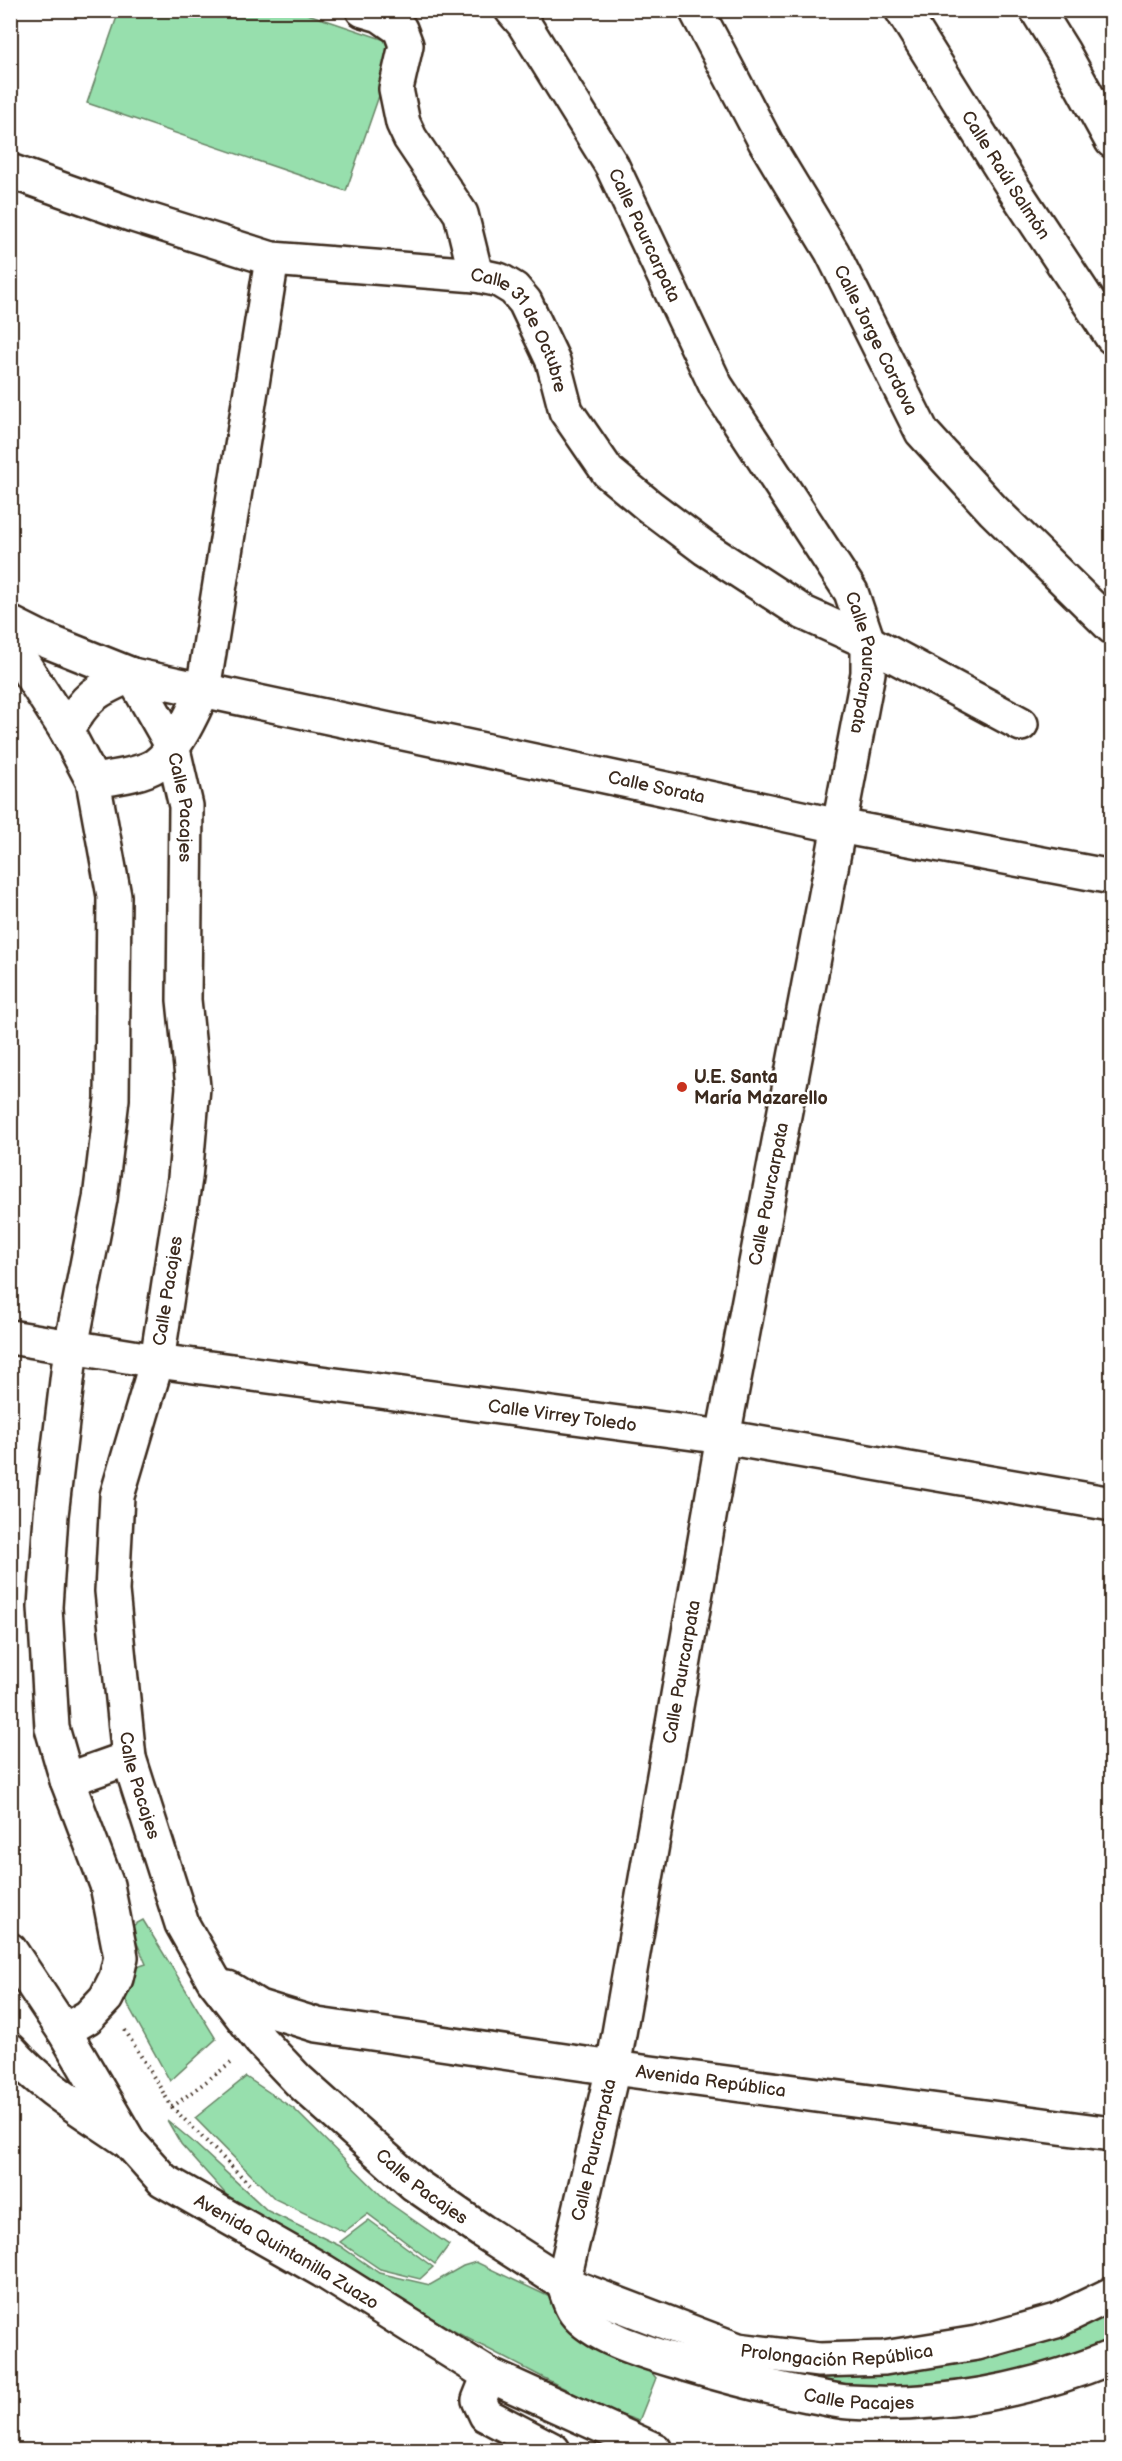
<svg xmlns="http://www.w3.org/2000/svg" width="1122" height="2461" viewBox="0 0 1122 2461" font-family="'Balsamiq Sans',sans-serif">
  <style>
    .green { fill: #97dfad; stroke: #698466; stroke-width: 1.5 }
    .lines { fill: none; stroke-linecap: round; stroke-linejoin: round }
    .minor-casing { stroke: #3b2a1e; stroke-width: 38 }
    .tertiary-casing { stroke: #3b2a1e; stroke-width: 38 }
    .path { stroke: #3b2a1e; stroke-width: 4; stroke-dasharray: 1.5 4.5; stroke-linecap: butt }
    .minor { stroke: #fff; stroke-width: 33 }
    .tertiary { stroke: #fff; stroke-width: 33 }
    .poi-dot { fill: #c8321e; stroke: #fff; stroke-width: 2 }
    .labels { text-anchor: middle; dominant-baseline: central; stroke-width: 5; stroke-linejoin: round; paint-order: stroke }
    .street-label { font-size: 18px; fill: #3b2a1e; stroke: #fff }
    .poi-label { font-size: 18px; font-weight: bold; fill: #3b2a1e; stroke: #fff; text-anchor: start }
  </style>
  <rect width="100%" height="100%" fill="#fff"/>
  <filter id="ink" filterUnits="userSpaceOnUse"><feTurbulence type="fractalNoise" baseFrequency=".0167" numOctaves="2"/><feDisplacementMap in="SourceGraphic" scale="12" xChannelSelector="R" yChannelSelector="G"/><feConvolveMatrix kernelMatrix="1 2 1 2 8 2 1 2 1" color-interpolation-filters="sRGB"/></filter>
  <g filter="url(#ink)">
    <path class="green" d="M119,11H299L397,44L346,191L87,103Z
      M143,1920L216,2039L170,2081L124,1998L134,1968L146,1964L130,1927Z
      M246,2077L294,2109L389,2203L449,2245L435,2264L368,2214L344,2232L275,2199L195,2118Z
      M167,2120L191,2140L268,2211L340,2246L379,2273L430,2285L463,2266L476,2262L594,2318L629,2345L656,2378L639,2421L604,2409L465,2337L348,2273L231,2200L181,2144Z
      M369,2220L433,2267L420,2279L380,2269L340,2242Z
      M1111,2308V2355L1025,2380L858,2392L740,2370H810Z"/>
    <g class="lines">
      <g class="minor-casing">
        <g id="minor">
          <path d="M363,10L380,15L400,29L406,45L396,89L403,123L410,138L461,214L476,275"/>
          <path id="s1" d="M512,10L524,24L612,166L716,386L851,592L868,642V673L723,1437L613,2068L563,2283"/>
          <path id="s2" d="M696,10L766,143L832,252L922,432L993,510L1112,627"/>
          <path id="s3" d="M902,10L1014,189L1112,337"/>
          <path d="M1037,10L1063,52L1112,141"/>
          <path id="s4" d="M10,171L133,215L272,259L476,275L499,280L514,289L525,302L553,361L566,411L608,472L649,506L706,549L804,613L868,642L1021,724"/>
          <path id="s5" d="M10,623L42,639L132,675L839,826L1112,877"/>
          <path d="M10,643L66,730L93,781L114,896L112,1099L100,1199L71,1347L51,1515L45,1607L52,1728L67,1780L107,1885L121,1957L116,1978L106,1998L88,2017L64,2031"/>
          <path id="s6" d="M132,675L172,745L186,806L184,1000L193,1087L185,1178L157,1361L117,1496L112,1591L129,1758L182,1924L213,1979L261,2041L298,2080L414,2184L482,2231L563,2283L738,2350L819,2360L884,2358L977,2343L1056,2321L1112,2294"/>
          <path d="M66,730C88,695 94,691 132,675"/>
          <path d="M93,781C110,778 141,775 156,765C176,750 193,713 203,690L272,259"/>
          <path id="s7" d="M10,1337L157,1361L723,1437L1112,1504"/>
          <path d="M67,1780L129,1758"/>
          <path id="s8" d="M228,1988L259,2007L317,2025L613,2068L1112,2134"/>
          <path d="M10,2050C43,2088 89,2114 129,2142"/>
          <path id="s9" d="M563,2283C567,2292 569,2304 575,2312C595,2339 653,2354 685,2364C725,2376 766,2387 808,2395C821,2397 835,2401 849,2402C938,2408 1029,2391 1112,2357"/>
          <path d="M489,2375L479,2400L486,2415L553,2450"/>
        </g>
      </g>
      <g class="tertiary-casing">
        <g id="tertiary">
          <path id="s10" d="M10,1950L64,2031L129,2142L163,2180L323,2271L489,2375L655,2450"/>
        </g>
      </g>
      <path class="path" d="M125,2030L172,2107L249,2184
        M172,2107L231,2063"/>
      <use href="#minor" class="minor"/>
      <use href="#tertiary" class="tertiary"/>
    </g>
  </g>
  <circle class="poi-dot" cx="682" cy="1087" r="6"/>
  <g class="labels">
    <g class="street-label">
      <text stroke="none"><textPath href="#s3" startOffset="195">Calle Raúl Salmón</textPath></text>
      <text stroke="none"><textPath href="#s1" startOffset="262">Calle Paurcarpata</textPath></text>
      <text stroke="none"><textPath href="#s4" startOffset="556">Calle 31 de Octubre</textPath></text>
      <text stroke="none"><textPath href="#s2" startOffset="376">Calle Jorge Cordova</textPath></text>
      <text stroke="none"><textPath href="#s1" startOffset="748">Calle Paurcarpata</textPath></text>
      <text stroke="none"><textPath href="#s5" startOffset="669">Calle Sorata</textPath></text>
      <text stroke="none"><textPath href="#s6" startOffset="144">Calle Pacajes</textPath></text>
      <text transform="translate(769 1194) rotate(-79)">Calle Paurcarpata</text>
      <text transform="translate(168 1291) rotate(-81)">Calle Pacajes</text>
      <text stroke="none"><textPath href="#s7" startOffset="558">Calle Virrey Toledo</textPath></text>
      <text transform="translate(682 1672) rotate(-80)">Calle Paurcarpata</text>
      <text stroke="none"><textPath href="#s6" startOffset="1134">Calle Pacajes</textPath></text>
      <text stroke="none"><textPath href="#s8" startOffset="495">Avenida República</textPath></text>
      <text transform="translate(594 2150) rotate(-77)">Calle Paurcarpata</text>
      <text stroke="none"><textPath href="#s6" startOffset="1638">Calle Pacajes</textPath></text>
      <text stroke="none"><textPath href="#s10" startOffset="420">Avenida Quintanilla Zuazo</textPath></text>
      <text stroke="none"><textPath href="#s6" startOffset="2096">Prolongación República</textPath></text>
      <text stroke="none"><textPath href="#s9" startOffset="333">Calle Pacajes</textPath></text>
    </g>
    <g class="poi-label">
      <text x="694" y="1077">U.E. Santa<tspan x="694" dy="21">María Mazarello</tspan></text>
    </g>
  </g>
  <rect width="1122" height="2461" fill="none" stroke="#fff" stroke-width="36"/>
  <rect x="18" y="18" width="1086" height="2425" fill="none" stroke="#3b2a1e" stroke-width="2" filter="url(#ink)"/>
</svg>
